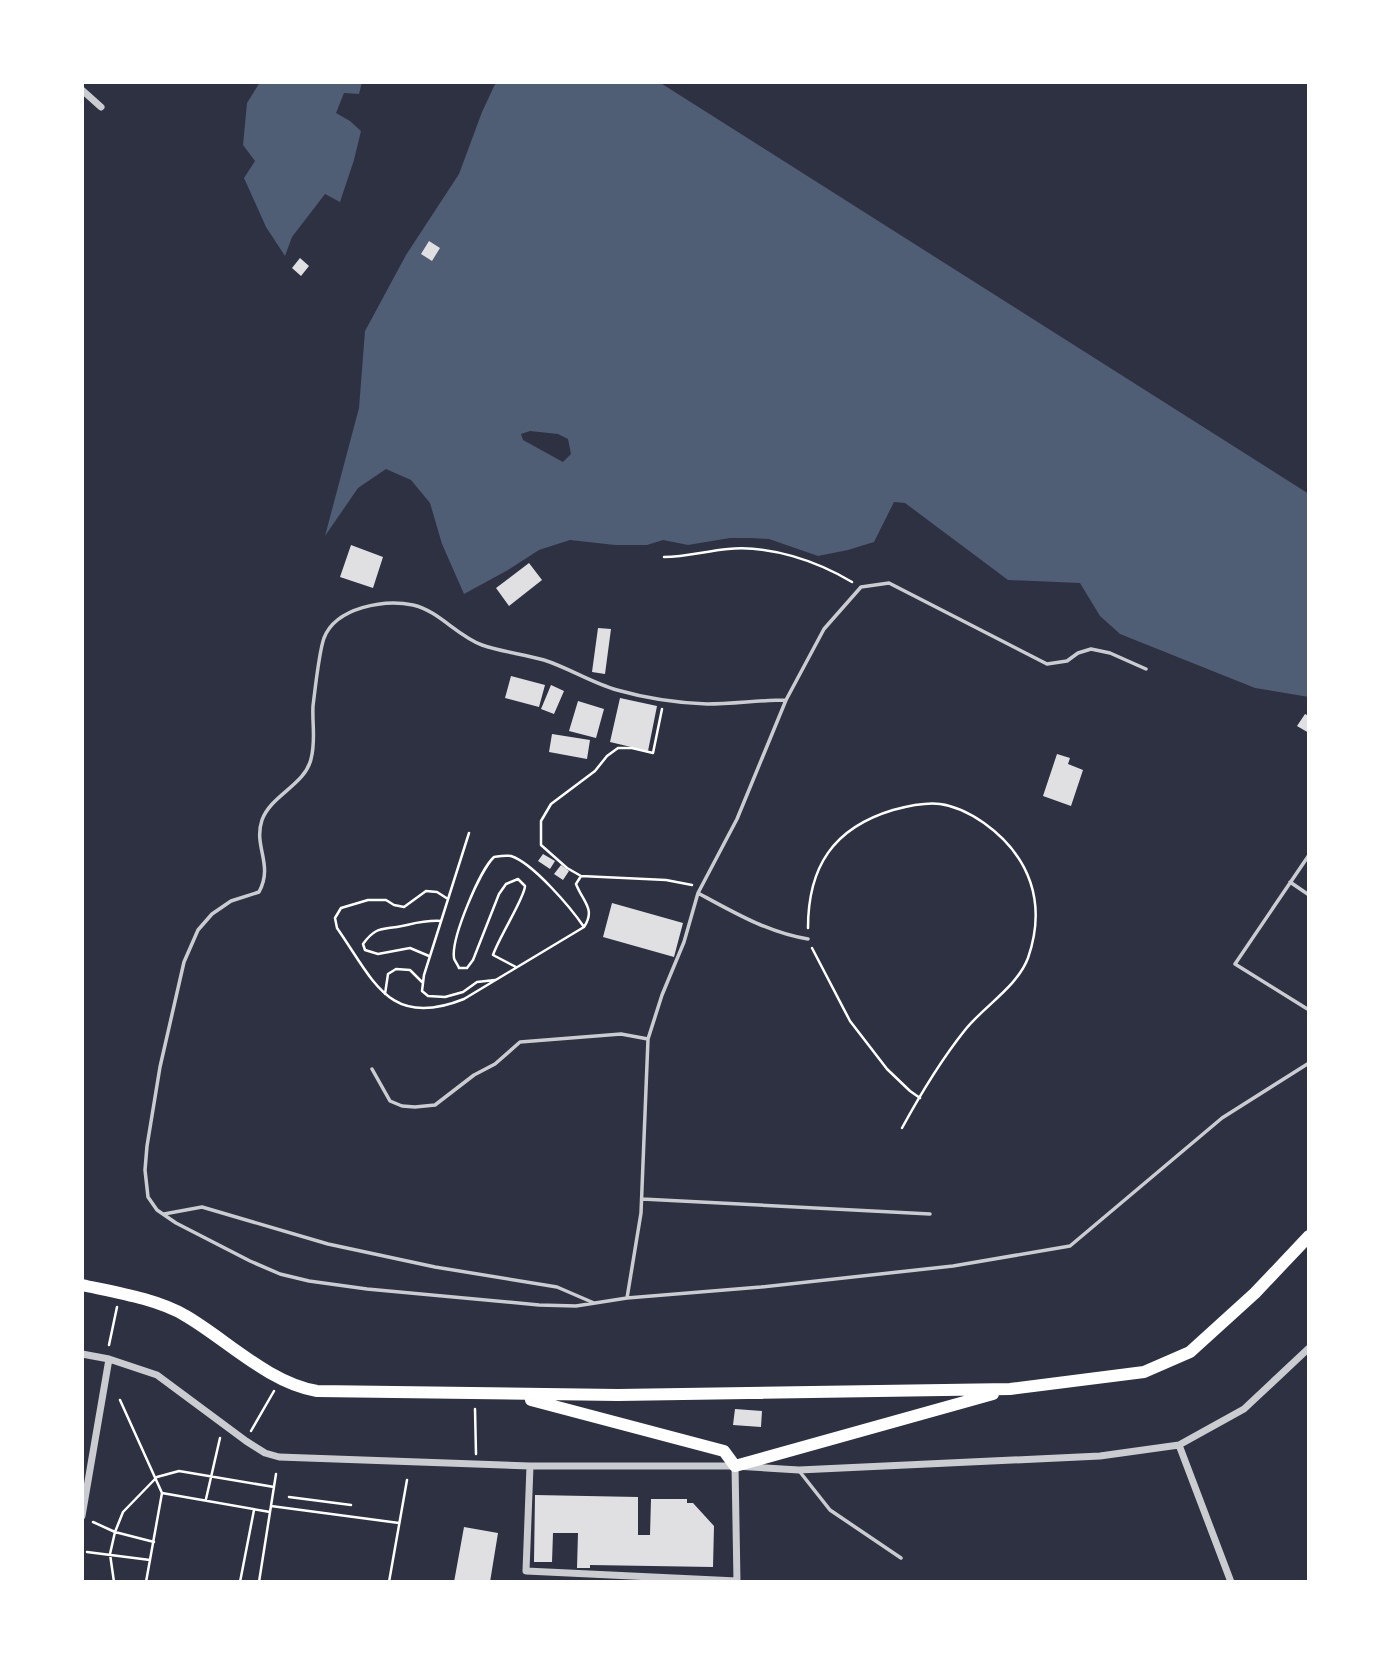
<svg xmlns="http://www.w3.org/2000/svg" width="1391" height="1664" viewBox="0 0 1391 1664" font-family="'Open Sans',sans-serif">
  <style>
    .water { fill: #4f5d75; fill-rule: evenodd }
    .building { fill: #e0e0e3 }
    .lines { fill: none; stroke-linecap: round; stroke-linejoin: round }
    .path { stroke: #fff; stroke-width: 2.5 }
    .service { stroke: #caccd0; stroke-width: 3.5 }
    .minor { stroke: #caccd0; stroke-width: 7 }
    .primary { stroke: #fff; stroke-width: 12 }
  </style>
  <rect width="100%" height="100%" fill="#2d3142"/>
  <path class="water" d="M260,82H362L359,94L344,93L336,113L350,121L361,131L354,160L340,202L325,194L292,237L285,256L266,227L244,178L255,161L243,145L247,103Z
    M496,82H659L1309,494V697L1255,688L1120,634L1100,616L1080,583L1008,580L905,503L894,502L874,542L848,550L818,556L769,539L751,538H730L688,545L663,540L647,545H615L570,540L539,550L508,570L464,594L442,544L430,503L411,480L386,469L358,488L325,536L359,408L365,331L406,255L459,174L482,112ZM530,431L558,434L568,439L571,454L563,462L523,440L521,434Z"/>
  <path class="building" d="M429,241L440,248L432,261L421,254Z
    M300,258L309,266L301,276L292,268Z
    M351,545L383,557L373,588L340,577Z
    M529,563L542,580L509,606L496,588Z
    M598,628L611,629L605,674L592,672Z
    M511,676L545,685L539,707L505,698Z
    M551,685L564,691L554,714L541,709Z
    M620,698L657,706L648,751L610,742Z
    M578,701L604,709L596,738L569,731Z
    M1305,714L1309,716V733L1297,726Z
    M552,734L590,740L587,759L549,752Z
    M1057,754L1070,758L1068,764L1083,770L1071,806L1043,796Z
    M543,854L555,861L550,869L538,861Z
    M561,865L569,871L563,880L554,874Z
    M612,903L683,923L674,957L603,937Z
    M735,1409L762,1411L761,1427L733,1425Z
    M535,1495L638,1497V1535H650L651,1499H687V1503H693L714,1526L713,1567L590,1565V1568H577L578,1533H553L552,1562H534Z
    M464,1527L498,1533L490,1582H454Z"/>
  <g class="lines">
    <path class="path" d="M664,557C686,557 706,551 728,549C770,545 817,561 852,582
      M662,709L653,753L632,748H618L607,756L595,771L551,804L541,821V845L567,868L581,876L666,880L692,885
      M469,833L424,975L422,991L428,996L445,997L463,992L477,982L495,980
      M448,899L437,892L426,891L404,907L394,905L386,900H368L341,908L335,918L337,928C374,981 389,1029 464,999L584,927C596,909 583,902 576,884L581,876
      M808,928C808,867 833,828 893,810C908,806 925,802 940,804C956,806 971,814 984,823C1030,856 1047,903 1028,958C1017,987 984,1006 965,1030C941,1060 920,1095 902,1128
      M812,948L850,1021L887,1069L910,1091L920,1098
      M429,956L410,948L378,954L365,950L363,944C376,926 382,930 402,926C416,923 426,920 441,921
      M516,967L493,955C499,937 525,897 525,886L518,879L506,884L499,894L473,960L467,968H459C458,965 454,960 454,958C451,938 480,870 494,857C500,856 505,855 511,856C533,863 571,908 584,927
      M385,994L388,974L396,969L410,970L423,983
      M109,1345L117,1307
      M120,1400L162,1493
      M475,1409L476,1454
      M251,1431L274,1391
      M289,1497L351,1505
      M206,1499L220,1438
      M271,1506L399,1523
      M93,1522L115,1532L154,1542
      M87,1552L150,1560
      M114,1582L110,1554L115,1532L123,1512L157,1477L179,1471L274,1487
      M146,1582L162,1493L270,1512
      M240,1582L254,1510
      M259,1582L276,1474
      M389,1582L407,1480"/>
    <path class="service" d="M786,700C760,700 733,704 707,704C678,703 645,698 617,690C592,683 569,668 544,660C523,654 502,652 482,645C457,636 439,611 413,605C385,599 336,607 324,638C319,652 315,690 313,706C312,724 316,741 311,759C305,785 271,795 262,820C253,847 274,864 259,892L231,901L212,914L198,930L184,962L160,1067L147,1146L145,1170L148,1197L157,1210L176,1223L250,1261L280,1274L309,1281L367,1289L539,1305L576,1306L627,1298L761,1287L953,1266L1070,1246L1222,1118L1309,1063
      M1309,855L1235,964L1309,1010
      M1290,882L1309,895
      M698,893C733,912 769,933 808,939
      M372,1069L390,1101L402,1106L415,1107L435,1105L474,1075L495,1064L520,1042L621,1034L648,1039
      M642,1199L930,1214
      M164,1214L202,1207L328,1244L435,1267L557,1287L594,1303
      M627,1298L641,1213L648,1039L662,995L684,942L698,893L737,819L786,700L824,629L861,587L889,583L1047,664L1067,661L1078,653L1091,649L1110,653L1146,669
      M800,1472L830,1510L901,1558"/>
    <path class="minor" d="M82,90L101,107
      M82,1354L109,1359L157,1375L246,1441L265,1453L279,1457L530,1466H735L799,1470L1100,1456L1179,1445L1244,1409L1309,1348
      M1179,1445L1231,1582
      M530,1466L526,1571L737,1581
      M735,1466L737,1582
      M82,1516L109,1359"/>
    <path class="primary" d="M82,1285C114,1292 158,1299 186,1316C227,1340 269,1383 317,1391L618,1395L1010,1389L1144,1372L1190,1352L1255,1293L1309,1236
      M531,1400L724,1451L735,1466L993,1394"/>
  </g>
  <rect width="1391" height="1664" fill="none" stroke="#ffffff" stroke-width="168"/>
</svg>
